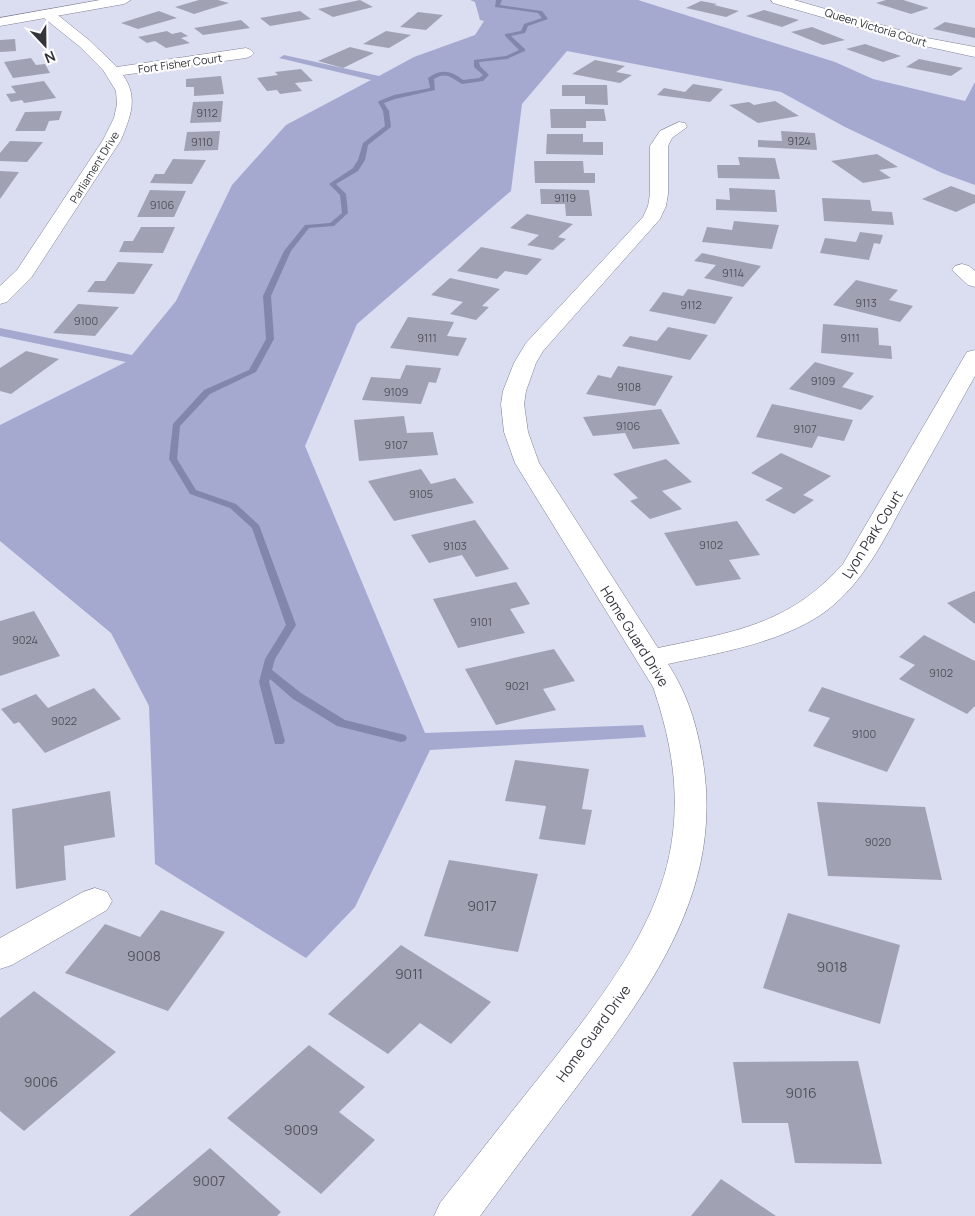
<svg xmlns="http://www.w3.org/2000/svg" width="975" height="1216" viewBox="0 0 975 1216" font-family="Manrope,sans-serif">
  <style>
    .forest { fill: #a5a9d0 }
    .lines { fill: none; stroke-linecap: round; stroke-linejoin: round }
    .stream { fill: #8386ac; fill-rule: evenodd }
    .building { fill: #a0a2b4 }
    .minor-casing { stroke: #7f8193; stroke-width: 1 }
    .tertiary-casing { stroke: #7f8193; stroke-width: 1 }
    .minor { fill: #fff; fill-rule: evenodd }
    .tertiary { fill: #fff; fill-rule: evenodd }
    .labels { text-anchor: middle; dominant-baseline: central; stroke-width: 4.5; stroke-linejoin: round; paint-order: stroke }
    .far-street-label { font-size: 11px; fill: #34353c; stroke: #fff }
    .number-label { font-size: 11px; fill: #4f505a }
    .street-label { font-size: 14px; fill: #34353c; stroke: #fff }
    .near-number-label { font-size: 14px; fill: #4f505a }
  </style>
  <rect width="100%" height="100%" fill="#dbddf1"/>
  <path class="forest" d="M470,0H638L835,62L873,79L965,101L975,82V185L942,173L845,127L781,92L567,51L522,104L511,191L357,324L305,446L425,733L643,725L646,737L430,750L355,907L306,958L155,864L149,706L111,633L0,541V425L126,362L0,336V328L132,355L176,301L232,185L286,125L371,80L279,58L284,55L379,76L414,57L475,35L484,21L480,20L475,2Z"/>
  <g class="lines">
    <path class="stream" d="M496,0H502L500,5L542,11L548,19L528,26L525,33L511,36L525,49V51L507,59L479,62L480,66L489,75L483,81L462,84C451,78 447,71 434,79L435,90L395,99L384,103L389,111L391,127L368,145L365,160L358,171L336,184L346,194L348,213L334,226L309,228L291,251L271,296L274,339L256,372L210,394L180,426L177,459L196,490L236,504L259,525L296,625L275,659L272,670L301,693L345,720L405,735L407,738L405,741L401,742L337,726L293,699L270,679L269,682L285,741L283,744H275L259,682L265,659L286,625L252,528L230,508L190,494L169,459L173,424L204,390L249,370L266,339L263,296L284,251L305,225L330,223L342,213L340,195L329,184L353,168L358,160L363,143L385,126L383,111L378,102L379,101L394,95L430,88L428,78C441,68 452,71 463,80L479,78L483,75L474,67V60L506,56L519,50L505,36V34L521,31L524,24L542,18L538,13L495,7Z"/>
  </g>
  <path class="building" d="M199,0H218L229,3L194,14L175,7Z
    M360,0L373,7L333,17L318,9Z
    M886,0H903L929,8L911,14L876,3Z
    M701,1L717,4L714,5L739,11L726,17L686,8Z
    M764,10L799,20L782,27L746,16Z
    M159,11L177,18L138,29L121,23Z
    M300,11L311,19L270,26L260,18Z
    M418,12L443,15L426,30L400,27Z
    M241,20L250,28L203,35L194,28Z
    M945,22L975,28V38L933,29Z
    M812,27L845,40L823,45L791,32Z
    M167,31L172,34L181,32L188,36L181,38L190,43L166,48L155,41L147,43L138,37Z
    M386,31L411,35L389,48L363,44Z
    M15,39L16,51L0,52V40Z
    M865,44L901,56L883,62L846,49Z
    M350,47L374,53L343,68L318,61Z
    M31,58L36,65L45,64L50,73L13,78L4,62Z
    M919,59L963,68L951,76L906,67Z
    M595,60L625,66L616,72L632,75L620,83L572,74Z
    M301,69L313,81L295,83L302,91L280,94L277,90L267,91L257,78L278,75L275,72Z
    M221,76L224,94L194,96V87H186V79Z
    M44,81L56,98L24,103L22,100L11,102L6,94L16,93L11,86Z
    M693,84L723,89L710,102L657,95L664,88L685,92Z
    M562,85H607L608,105L585,104V96H562Z
    M223,101L221,122L190,123L193,102Z
    M775,101L799,116L758,123L729,105L749,102L754,105Z
    M550,109H604L606,121H586V128H551Z
    M62,111L59,120L49,121L45,131H15L25,112Z
    M220,131L218,150L184,151L187,132Z
    M781,131L815,133L817,150L758,147V140L782,141Z
    M547,134H583V142H603V155L546,154Z
    M10,141L43,142L27,162L0,161V153Z
    M877,154L898,167L879,170L891,178L863,183L831,161Z
    M738,157L775,158L780,179L718,178L717,165H740Z
    M173,159L206,160L192,184L150,183L155,174H164Z
    M534,161H583L584,173H595V183H535Z
    M0,171L19,172L0,199Z
    M951,186L975,195V203L956,212L922,199Z
    M729,188L775,190L777,212L716,210V199L730,200Z
    M540,189L589,190L592,216H566L565,204H541Z
    M150,190L186,191L174,217H137Z
    M822,198L870,200L872,211L892,212L894,225L824,221Z
    M527,214L573,224L558,237L566,239L553,250L527,245L539,235L510,228Z
    M734,221L779,225L772,249L702,242L707,227L732,230Z
    M141,227H175L163,253L119,252L124,241H133Z
    M860,232L883,235L880,244L874,243L869,260L820,253L825,238L856,242Z
    M481,247L542,259L527,275L505,271L497,279L457,271Z
    M702,253L761,266L743,287L704,278L716,265L694,261Z
    M118,262L153,264L134,294L87,292L95,281H105Z
    M450,278L500,289L482,306L489,307L476,320L450,314L463,302L431,295Z
    M856,280L898,290L889,300L913,306L900,322L833,305Z
    M688,289L733,297L715,324L649,311L663,292L683,296Z
    M78,304L119,307L95,336L53,333Z
    M408,317L454,322L447,336L467,338L458,356L390,348Z
    M823,324L878,328L879,345L891,346L892,359L821,353Z
    M668,327L708,335L690,360L622,346L630,336L657,341Z
    M26,351L59,359L11,394L0,391V368Z
    M815,362L854,373L842,387L874,396L861,410L789,389Z
    M406,365L441,368L436,383L429,382L421,404L362,400L371,377L400,379Z
    M618,366L673,376L655,406L586,394L598,375L611,378Z
    M772,404L853,420L844,441L818,436L812,448L756,437Z
    M661,409L680,444L633,449L625,433L593,436L583,417Z
    M404,416L407,433L433,432L438,455L359,461L354,420Z
    M781,453L831,476L803,495L814,500L794,514L765,500L783,488L751,473Z
    M666,459L692,482L662,491L682,509L650,519L630,501L638,498L613,474Z
    M421,469L431,484L455,478L474,503L394,521L368,481Z
    M475,520L509,569L476,577L462,555L429,563L411,535Z
    M737,521L760,555L729,560L741,579L696,586L664,533Z
    M516,582L530,604L510,609L525,633L458,648L433,599Z
    M975,591V624L947,603Z
    M34,611L60,656L0,676V621Z
    M924,635L975,661V706L967,714L899,679L915,665L899,657Z
    M554,649L575,681L543,689L556,710L496,725L465,669Z
    M822,687L915,719L887,772L813,746L830,718L808,711Z
    M94,688L121,719L45,753L19,722L14,724L1,709L36,694L48,708Z
    M515,760L589,769L582,809L592,810L585,845L539,839L546,806L505,801Z
    M110,791L115,837L64,846L66,880L16,889L12,809Z
    M817,802L925,807L942,880L828,876Z
    M449,860L538,874L518,952L424,936Z
    M161,910L225,932L168,1011L65,973L105,924L140,937Z
    M788,913L900,945L880,1024L763,988Z
    M401,945L491,1002L451,1044L420,1023L388,1054L328,1014Z
    M34,991L116,1052L24,1131L0,1111V1018Z
    M309,1045L365,1087L339,1112L375,1140L321,1194L227,1118Z
    M858,1061L882,1164L795,1163L788,1123H742L733,1062Z
    M210,1148L281,1212L277,1216H129Z
    M721,1179L776,1216H691Z"/>
  <g class="lines">
    <g class="minor-casing">
      <path id="minor" d="M771,0H794L927,38L975,47V57L920,45L773,3Z
        M49,11L54,12L89,40L117,67L246,48L251,50L254,53L251,56L246,58L123,75C139,98 130,117 121,140L31,278L7,302L0,304V286L17,270L103,140L114,118L117,104L116,91L103,70L79,46L44,18L42,15L44,12Z
        M679,122L685,123L687,127L672,138L668,146V194L666,206L660,219L543,351L536,363L526,391L524,404L528,432L539,463L658,648C733,632 789,625 843,564L964,357L967,352L975,350V376C953,415 932,454 910,492C885,537 863,587 819,616C775,644 718,653 668,664C688,695 697,725 703,762C724,893 648,991 575,1089C543,1131 511,1174 480,1216H434L440,1203C478,1155 515,1107 553,1060C650,936 709,848 653,687L515,463L504,432L501,404L503,391L514,363L526,343L643,217L648,206L650,194V146L660,131Z
        M962,264L969,266L975,271V287L968,285L952,270L955,266Z
        M95,888L107,892L112,901L107,910L12,965L0,969V938L83,892Z"/>
    </g>
    <g class="tertiary-casing">
      <path id="tertiary" d="M100,0H131L124,4L0,26V18Z"/>
    </g>
    <use href="#minor" class="minor"/>
    <use href="#tertiary" class="tertiary"/>
  </g>
  <g class="labels">
    <g class="far-street-label">
      <text transform="translate(876 27) rotate(17)">Queen Victoria Court</text>
      <text transform="translate(180 63) rotate(-8)">Fort Fisher Court</text>
      <text transform="translate(94 167) rotate(-58)">Parliament Drive</text>
    </g>
    <g class="number-label">
      <text x="207" y="112">9112</text>
      <text x="799" y="140">9124</text>
      <text x="202" y="141">9110</text>
      <text x="565" y="197">9119</text>
      <text x="162" y="204">9106</text>
      <text x="733" y="272">9114</text>
      <text x="866" y="302">9113</text>
      <text x="691" y="304">9112</text>
      <text x="86" y="320">9100</text>
      <text x="427" y="337">9111</text>
      <text x="850" y="337">9111</text>
      <text x="823" y="380">9109</text>
      <text x="629" y="386">9108</text>
      <text x="396" y="391">9109</text>
      <text x="628" y="425">9106</text>
      <text x="805" y="428">9107</text>
      <text x="396" y="444">9107</text>
      <text x="421" y="493">9105</text>
      <text x="711" y="544">9102</text>
      <text x="455" y="545">9103</text>
      <text x="481" y="621">9101</text>
      <text x="25" y="639">9024</text>
      <text x="941" y="672">9102</text>
      <text x="517" y="685">9021</text>
      <text x="64" y="720">9022</text>
      <text x="864" y="733">9100</text>
      <text x="878" y="841">9020</text>
    </g>
    <g class="street-label">
      <text transform="translate(872 534) rotate(-58)">Lyon Park Court</text>
      <text transform="translate(635 636) rotate(58)">Home Guard Drive</text>
      <text transform="translate(593 1033) rotate(-54)">Home Guard Drive</text>
    </g>
    <g class="near-number-label">
      <text x="482" y="905">9017</text>
      <text x="144" y="955">9008</text>
      <text x="832" y="966">9018</text>
      <text x="409" y="973">9011</text>
      <text x="41" y="1081">9006</text>
      <text x="801" y="1092">9016</text>
      <text x="301" y="1129">9009</text>
      <text x="209" y="1180">9007</text>
    </g>
  </g>
  <g transform="translate(45 45) rotate(158)" stroke="#ffffff" stroke-width="4" paint-order="stroke">
  <path d="M0-4L9 19L0 12L-9 19Z" fill="#34353c"/>
  <text y="-8" font-size="14" font-weight="bold" text-anchor="middle" fill="#34353c">N</text>
  </g>
</svg>
